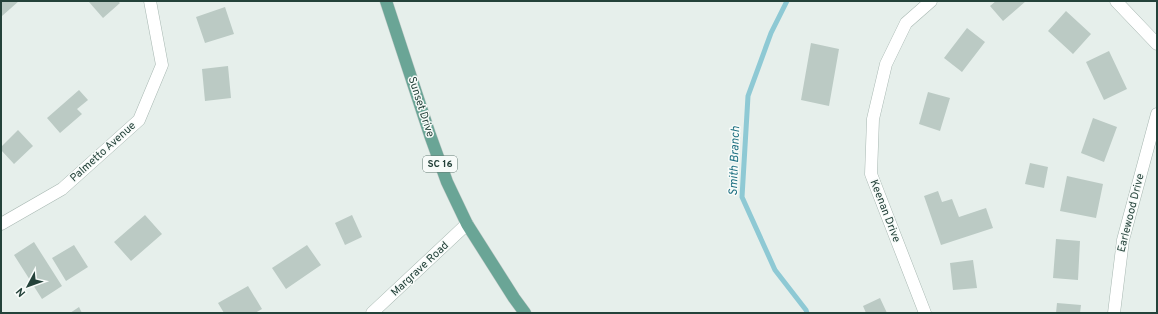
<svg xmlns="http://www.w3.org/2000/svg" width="1158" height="314" viewBox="0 0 1158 314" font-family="Overpass,sans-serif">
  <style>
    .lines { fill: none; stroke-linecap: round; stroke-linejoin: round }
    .stream { stroke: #8ec9d4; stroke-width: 5 }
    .building { fill: #bbcac4 }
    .street-casing { stroke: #a8b8b2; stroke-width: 13 }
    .primary-casing { stroke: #c2cac8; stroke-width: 13 }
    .street { stroke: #fff; stroke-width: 12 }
    .primary { stroke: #6aa596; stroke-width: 12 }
    .labels { text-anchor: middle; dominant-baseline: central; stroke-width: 3; stroke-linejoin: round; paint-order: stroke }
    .shield { fill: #f7fbf9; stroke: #637a73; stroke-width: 1 }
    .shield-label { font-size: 10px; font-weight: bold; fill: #24423a }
    .street-label { font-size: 11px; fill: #24423a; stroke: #f7fbf9 }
    .water-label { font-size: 12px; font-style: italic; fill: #1c6f80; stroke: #f7fbf9 }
  </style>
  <rect width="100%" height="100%" fill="#e6efeb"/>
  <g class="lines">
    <path class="stream" d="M787,1L771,33L748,96L742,197L775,270L806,310L807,313"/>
  </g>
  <path class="building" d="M1,1H19L2,16Z
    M90,1H118L120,3L103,18L89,2Z
    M996,1H1026L1003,21L990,6Z
    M225,7L234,34L205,43L196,17Z
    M1066,11L1091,34L1073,54L1048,31Z
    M967,28L985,42L962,72L944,58Z
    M811,43L839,49L829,106L801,100Z
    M1109,51L1127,89L1104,100L1086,62Z
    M228,66L231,98L205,101L202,69Z
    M79,90L88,100L77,109L82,114L60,133L47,118Z
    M928,92L950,98L940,131L919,124Z
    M1093,118L1117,127L1104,162L1081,153Z
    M18,130L33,146L14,164L1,150V147Z
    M1030,163L1048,167L1044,188L1025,184Z
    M1067,176L1103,184L1096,218L1060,211Z
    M938,191L942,202L952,199L959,217L986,208L993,228L941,245L924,196Z
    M145,215L162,234L131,261L114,242Z
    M352,215L362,237L345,245L335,223Z
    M1056,239L1080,241L1078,280L1053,278Z
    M34,242L62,286L42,299L14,255Z
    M74,245L88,267L66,281L52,258Z
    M307,245L321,265L286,289L272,268Z
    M973,260L977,288L953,290L950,263Z
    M248,286L262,309L255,313H224L218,303Z
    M880,298L887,313H866L863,306Z
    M1057,303L1081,305L1080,313H1056Z
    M79,307L82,313H70Z"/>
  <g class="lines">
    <g class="street-casing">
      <path id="street" d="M1116,1L1157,44
        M1,224L62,189L139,120L162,65L150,1
        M372,313L467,224
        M925,313L871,174L873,119L886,64L906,23L931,1
        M1114,313L1123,240L1157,114"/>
    </g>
    <g class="primary-casing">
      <path id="primary" d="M386,1L430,135L447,182L467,224L514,298L525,313"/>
    </g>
    <use href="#street" class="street"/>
    <use href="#primary" class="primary"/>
  </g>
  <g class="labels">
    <rect class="shield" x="423" y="156" width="34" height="16" rx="3"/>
    <g class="shield-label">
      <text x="440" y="164">SC 16</text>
    </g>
    <g class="street-label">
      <text transform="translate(421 107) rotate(72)">Sunset Drive</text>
      <text transform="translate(103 152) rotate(-42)">Palmetto Avenue</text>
      <text transform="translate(885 211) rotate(69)">Keenan Drive</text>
      <text transform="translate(1131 213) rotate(-76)">Earlewood Drive</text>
      <text transform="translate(420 269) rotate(-43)">Margrave Road</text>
    </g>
    <g class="water-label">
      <text transform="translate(735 161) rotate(-88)">Smith Branch</text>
    </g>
  </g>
  <rect width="1158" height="314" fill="none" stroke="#24423a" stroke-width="4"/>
  <g transform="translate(28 286) rotate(229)" stroke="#f7fbf9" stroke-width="3" paint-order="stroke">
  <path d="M0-3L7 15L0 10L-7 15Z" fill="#24423a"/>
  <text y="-6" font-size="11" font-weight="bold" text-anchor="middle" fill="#24423a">N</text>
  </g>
</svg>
